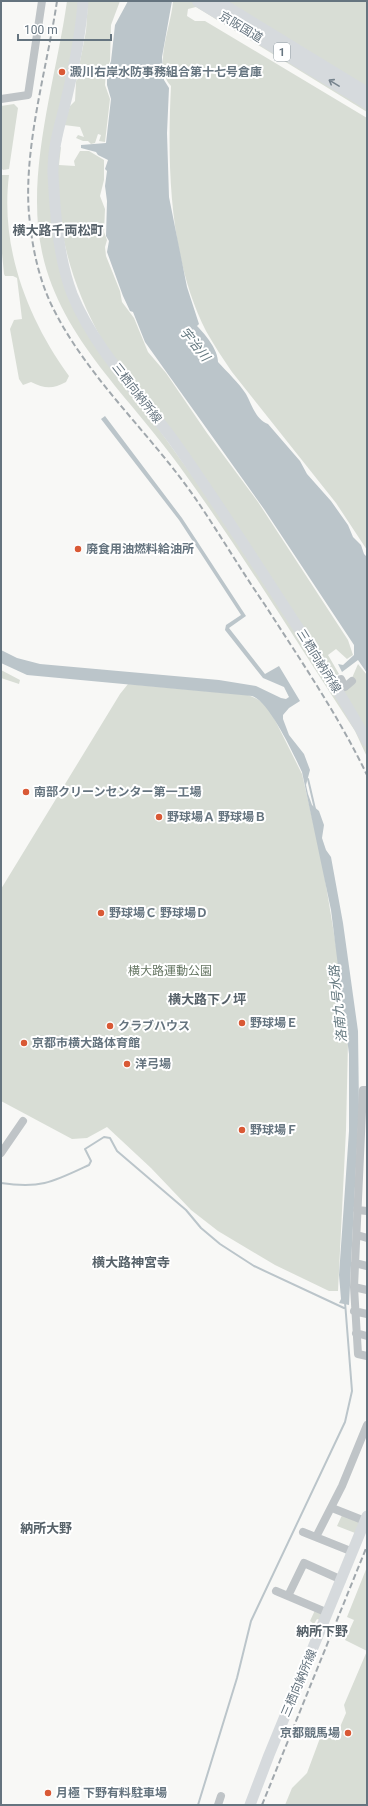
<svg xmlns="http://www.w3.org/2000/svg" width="368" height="1806" viewBox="0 0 368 1806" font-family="Roboto,'Noto Sans JP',sans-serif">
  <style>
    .green { fill: #d8ddd5 }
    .water { fill: #bbc5ca }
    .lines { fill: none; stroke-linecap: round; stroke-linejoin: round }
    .stream { stroke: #bbc5ca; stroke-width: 2 }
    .minor { stroke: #bfc4c7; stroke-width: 8 }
    .major { stroke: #d6dadd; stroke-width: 11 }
    .highway { stroke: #d6dadd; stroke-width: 12 }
    .rail { stroke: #a1a8ad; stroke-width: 2; stroke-dasharray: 6 3; stroke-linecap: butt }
    .oneway { stroke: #76838d }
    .poi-dot { fill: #d95935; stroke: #fff; stroke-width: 1.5 }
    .labels { text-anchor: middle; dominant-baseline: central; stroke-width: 4; stroke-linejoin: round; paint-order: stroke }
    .shield { fill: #fff; stroke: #939ea5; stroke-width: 1 }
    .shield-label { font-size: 11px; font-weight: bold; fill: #65747f }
    .street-label { font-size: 12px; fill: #65747f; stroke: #fff }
    .poi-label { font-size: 12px; font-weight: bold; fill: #65747f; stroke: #fff; text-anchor: start }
    .park-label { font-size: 12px; fill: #677764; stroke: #fff }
    .neighbourhood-label { font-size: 13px; font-weight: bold; fill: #57626a; stroke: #fff }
    .water-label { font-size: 13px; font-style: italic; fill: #657980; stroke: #fff }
  </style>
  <rect width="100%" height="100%" fill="#f8f8f6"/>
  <path class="green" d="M67,1H80L78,23L53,141L66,288L132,392L227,524L367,745V757L355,731C297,643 242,552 180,467C131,398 60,338 42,252C25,174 56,80 67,1Z
    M88,1H120L111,25L110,61L106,71L105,85L110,99L105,142L99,141L101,135L98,134L95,143L91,144L88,141H83L76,138L78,135L84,137L80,127L64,125L61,143L58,142L70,106L75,101L76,82L86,31Z
    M173,1H367V112L196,7L188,9L187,16L195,21H205L367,118V550L336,503L232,372C223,359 214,345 206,331C169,258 167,165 171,86C152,67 172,24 173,1Z
    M14,104L18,108L9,169L3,170L1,168V106Z
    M61,147L59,165L75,166L74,161L80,151H89L104,160V180L100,196L105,209L104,232L107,240L105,247L106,256L120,291L122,302L134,318L148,352L166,373L207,433L258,502L348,640L353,655L347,659L336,649L328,655L339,674L333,677L102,340C78,297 63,252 58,203C57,185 58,166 57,148Z
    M1,175H9C0,247 27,318 69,376L66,382C53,389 45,389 31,382L23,385L19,379L10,329L14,320L22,319L17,278L13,276H5L4,274L1,243Z
    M358,664L367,675V735L336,681L345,687L352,678Z
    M1,670L20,680L19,684L1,678Z
    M128,684L248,695C259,699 265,703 271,712L302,774L322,861L337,952L348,1042L346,1130L338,1291H329L275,1265L218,1231L191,1210L151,1168L107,1127L87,1138L72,1139L1,1101V889L120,694Z
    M343,1513L361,1520L355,1533L337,1526Z
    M367,1567V1651L345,1640L354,1620L347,1617Z
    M316,1608L324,1612L321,1620L317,1619L314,1624L310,1621Z
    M367,1651V1805H285L292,1788L307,1773L320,1738L340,1727L346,1713L344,1705Z"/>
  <path class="water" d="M128,1H172L162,57L164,80L169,88L167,133L169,197L187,287L199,324L197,326C206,335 218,350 218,362C227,372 239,383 246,394C252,405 256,420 268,424L300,461L307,474L331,501L348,525L353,537L361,545L364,554L367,557V673L358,660L342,672L338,664L343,665L354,655V645L264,509L145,342L133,312L130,311L123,296L107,252L109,241L106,236L107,201L105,186L107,171L105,169L108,160L98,155L96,152L81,148V145L106,143L111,99L107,85V72L111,61L115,25Z
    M105,416L182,518L246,616L229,628L265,674L279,666L300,701L289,708L283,715V719L289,735L304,754L310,770L306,785L308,794L312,805L319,811L324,825L322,838L326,850L331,857L343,923L358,1031L359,1107L349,1305L339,1303L341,1299L339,1275L349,1131V1054L331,910L302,772C294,755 269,701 252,696L27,675L1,663V650L17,658L40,664L219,680L256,686L281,698L286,699L289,697L284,687L263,678L225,630L226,625L241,615L179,520L101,419Z"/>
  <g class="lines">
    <path class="stream" d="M308,779L315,809
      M1,1183C41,1189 53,1182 89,1165L91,1161L85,1149L104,1137L110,1138L117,1151L186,1210L201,1228L220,1244L254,1266L344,1308
      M198,1805L237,1678L251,1621L345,1422L352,1391L345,1302"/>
    <path class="minor" d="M1,99L28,95L42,1
      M340,688L336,681L341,679L345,687L352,681
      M367,1090H363L354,1287L358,1354L367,1356
      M1,1153L23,1121
      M357,1210L367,1211
      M357,1235L367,1238
      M355,1263L367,1266
      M354,1287L367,1290
      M354,1311L367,1314
      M356,1333L367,1336
      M332,1508L365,1521
      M303,1532L353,1552
      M316,1537L342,1486L367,1425
      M276,1591L328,1613
      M288,1596L304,1563L342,1580
      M218,1805L221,1796"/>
    <path class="major" d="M83,1C81,31 75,62 68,92C62,119 52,145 53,174C55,212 58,257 72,294C95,350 139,393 174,441C213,496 249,552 286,609C314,652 342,695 367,741
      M250,1805L269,1755L367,1516"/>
    <path class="highway" d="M198,1L367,103
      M217,1L367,93"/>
    <path class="rail" d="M57,1C47,69 21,155 30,223C33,251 39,278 51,304C85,375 148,431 193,495C218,531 240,569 265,605C301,661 338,715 367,775
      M262,1805L367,1546"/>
  </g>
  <defs><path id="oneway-shaft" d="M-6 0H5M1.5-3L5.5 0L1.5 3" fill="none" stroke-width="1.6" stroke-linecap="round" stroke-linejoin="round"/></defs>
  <use class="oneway" href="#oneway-shaft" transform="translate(334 83) rotate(-149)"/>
  <g class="poi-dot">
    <circle cx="62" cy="72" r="4"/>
    <circle cx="78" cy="549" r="4"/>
    <circle cx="26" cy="792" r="4"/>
    <circle cx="159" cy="817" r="4"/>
    <circle cx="101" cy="913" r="4"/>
    <circle cx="242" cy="1023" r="4"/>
    <circle cx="110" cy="1026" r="4"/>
    <circle cx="24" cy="1043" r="4"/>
    <circle cx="127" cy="1064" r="4"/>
    <circle cx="242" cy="1130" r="4"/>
    <circle cx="348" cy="1733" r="4"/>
    <circle cx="48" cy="1793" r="4"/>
  </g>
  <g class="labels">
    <rect class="shield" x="274" y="43" width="16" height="18" rx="3"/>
    <g class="shield-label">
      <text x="282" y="52">1</text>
    </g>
    <g class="street-label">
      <text transform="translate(241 27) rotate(31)">京阪国道</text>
      <text transform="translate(137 393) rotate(52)">三栖向納所線</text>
      <text transform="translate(319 661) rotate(58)">三栖向納所線</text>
      <text transform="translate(299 1683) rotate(-67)">三栖向納所線</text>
    </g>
    <g class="poi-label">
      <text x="70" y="72">澱川右岸水防事務組合第十七号倉庫</text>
      <text x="86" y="549">廃食用油燃料給油所</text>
      <text x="34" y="792">南部クリーンセンター第一工場</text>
      <text x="167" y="817">野球場Ａ 野球場Ｂ</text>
      <text x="109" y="913">野球場Ｃ 野球場Ｄ</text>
      <text x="250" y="1023">野球場Ｅ</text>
      <text x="118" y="1026">クラブハウス</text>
      <text x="32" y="1043">京都市横大路体育館</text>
      <text x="135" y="1064">洋弓場</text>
      <text x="250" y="1130">野球場Ｆ</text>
      <text x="340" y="1733" text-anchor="end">京都競馬場</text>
      <text x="56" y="1793">月極 下野有料駐車場</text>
    </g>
    <g class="park-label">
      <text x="170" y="971">横大路運動公園</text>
    </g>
    <g class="neighbourhood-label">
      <text x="58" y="230">横大路千両松町</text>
      <text x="207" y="999">横大路下ノ坪</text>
      <text x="131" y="1262">横大路神宮寺</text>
      <text x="46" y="1528">納所大野</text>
      <text x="322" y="1631">納所下野</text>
    </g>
    <g class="water-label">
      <text transform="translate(195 344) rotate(51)">宇治川</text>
      <text transform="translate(338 1004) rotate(-96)">洛南九号水路</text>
    </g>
  </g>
  <rect width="368" height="1806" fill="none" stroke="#65747f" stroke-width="4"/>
  <path d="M18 34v6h93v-6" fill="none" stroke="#65747f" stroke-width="2"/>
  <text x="24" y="34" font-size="12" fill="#65747f" stroke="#ffffff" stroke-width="3" paint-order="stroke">100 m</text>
</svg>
